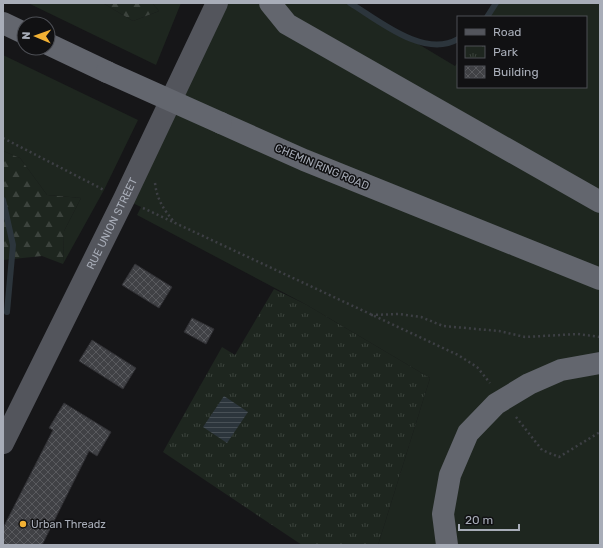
<svg xmlns="http://www.w3.org/2000/svg" width="603" height="548" viewBox="0 0 603 548" font-family="Rubik,sans-serif">
  <style>
    .green { fill: #1e261f }
    .forest { fill: url(#forest-firs) }
    .park { fill: url(#park-tufts) }
    .water { fill: url(#water-rules) }
    .lines { fill: none; stroke-linecap: round; stroke-linejoin: round }
    .stream { stroke: #2c353c; stroke-width: 6 }
    .building { fill: url(#building-cross-hatch); stroke: #303034 }
    .path { stroke: #3d3f44; stroke-width: 2.5; stroke-dasharray: 2 3; stroke-linecap: butt }
    .major { stroke: #53555c; stroke-width: 22 }
    .highway { stroke: #63666e; stroke-width: 22 }
    .highway-bridge { stroke: #63666e; stroke-width: 22 }
    .poi-dot { fill: #f2b134; stroke: #111113; stroke-width: 1.5 }
    .labels { text-anchor: middle; dominant-baseline: central; stroke-width: 3; stroke-linejoin: round; paint-order: stroke }
    .street-label { font-size: 11px; fill: #a8adb8; stroke: #111113 }
    .poi-label { font-size: 11px; fill: #a8adb8; stroke: #111113; text-anchor: start }
  </style>
  <defs>
    <pattern id="forest-firs" width="22" height="20" patternUnits="userSpaceOnUse"><rect width="22" height="20" fill="#1e261f"/><path d="M5 1l3.5 6h-7zM16 11l3.5 6h-7z" fill="#3c433d"/></pattern>
    <pattern id="park-tufts" width="24" height="20" patternUnits="userSpaceOnUse"><rect width="24" height="20" fill="#1e261f"/><path d="M3 7l-1-3M5 7V3M7 7l1-3M15 17l-1-3M17 17v-4M19 17l1-3" fill="none" stroke="#3c433d"/></pattern>
    <pattern id="water-rules" width="6" height="5" patternUnits="userSpaceOnUse"><rect width="6" height="5" fill="#2c353c"/><path d="M0 2.5h6" fill="none" stroke="#485056"/></pattern>
    <pattern id="building-cross-hatch" width="8" height="8" patternUnits="userSpaceOnUse"><rect width="8" height="8" fill="#404145"/><path d="M0 0l8 8M0 8l8-8" fill="none" stroke="#595a5e"/></pattern>
  </defs>
  <rect width="100%" height="100%" fill="#161618"/>
  <path class="green" d="M28,3H103L133,21L159,11L152,3H181L156,65Z
    M217,3H350L455,66L458,62V87H586V17H487L496,3H600V545H378L430,378L305,304L137,215L141,207L124,199Z
    M3,55L138,120L104,190L63,264L64,231L81,198L47,195L20,158L3,151Z"/>
  <path class="forest" d="M103,3H152L159,11L133,21Z
    M3,151L20,158L47,195L81,198L64,231L63,264L42,256L3,260Z"/>
  <path class="park" d="M274,289L305,304L430,378L378,545H302L163,452L222,347L235,355Z"/>
  <path class="water" d="M224,396L248,412L227,443L203,427Z"/>
  <g class="lines">
    <path class="stream" d="M350,3C378,20 424,59 458,39
      M487,17L496,3
      M3,200L13,245L7,312"/>
  </g>
  <path class="building" d="M135,264L172,287L159,308L122,285Z
    M192,318L214,329L206,344L184,332Z
    M92,340L136,368L123,389L79,361Z
    M64,403L111,432L97,456L89,451L42,545H3V528L53,430L49,428Z"/>
  <g class="lines">
    <path class="path" d="M3,138L104,190
      M155,183C157,200 164,210 175,223
      M143,208L458,355L477,367L490,383
      M371,315L399,314L421,317L443,326L499,331L525,337L578,334L600,337
      M516,417L542,450L559,457L600,432"/>
    <path class="major" id="s1" d="M3,443L124,199L217,3"/>
    <path class="highway" d="M270,3L287,24L600,202
      M3,23L24,33
      M48,44L107,72
      M221,123L304,160L600,279
      M447,545L443,514L450,475L468,433L496,404L529,384L561,370L600,363"/>
    <path class="highway-bridge" d="M107,72L221,123"/>
  </g>
  <circle class="poi-dot" cx="23" cy="524" r="4"/>
  <g class="labels">
    <g class="street-label">
      <text transform="translate(322 167) rotate(23)">CHEMIN RING ROAD</text>
      <text stroke="none"><textPath href="#s1" startOffset="245">RUE UNION STREET</textPath></text>
    </g>
    <g class="poi-label">
      <text x="31" y="524">Urban Threadz</text>
    </g>
  </g>
  <rect width="603" height="548" fill="none" stroke="#a8adb8" stroke-width="8"/>
  <rect x="457" y="16" width="130" height="72" fill="#111113" stroke="#4d4f55"/>
  <rect x="465" y="29" width="20" height="6" fill="#53555c" stroke="#4d4f55"/>
  <text x="493" y="36" font-size="12" fill="#a8adb8">Road</text>
  <rect x="465" y="46" width="20" height="12" fill="url(#park-tufts)" stroke="#4d4f55"/>
  <text x="493" y="56" font-size="12" fill="#a8adb8">Park</text>
  <rect x="465" y="66" width="20" height="12" fill="url(#building-cross-hatch)" stroke="#4d4f55"/>
  <text x="493" y="76" font-size="12" fill="#a8adb8">Building</text>
  <g transform="translate(36 36) rotate(272)"><circle r="19" fill="#111113" stroke="#4d4f55"/>
  <path d="M0-3L7 15L0 10L-7 15Z" fill="#f2b134"/>
  <text y="-6" font-size="11" font-weight="bold" text-anchor="middle" fill="#a8adb8">N</text>
  </g>
  <path d="M459 524v6h60v-6" fill="none" stroke="#a8adb8" stroke-width="2"/>
  <text x="465" y="524" font-size="12" fill="#a8adb8" stroke="#111113" stroke-width="3" paint-order="stroke">20 m</text>
</svg>
